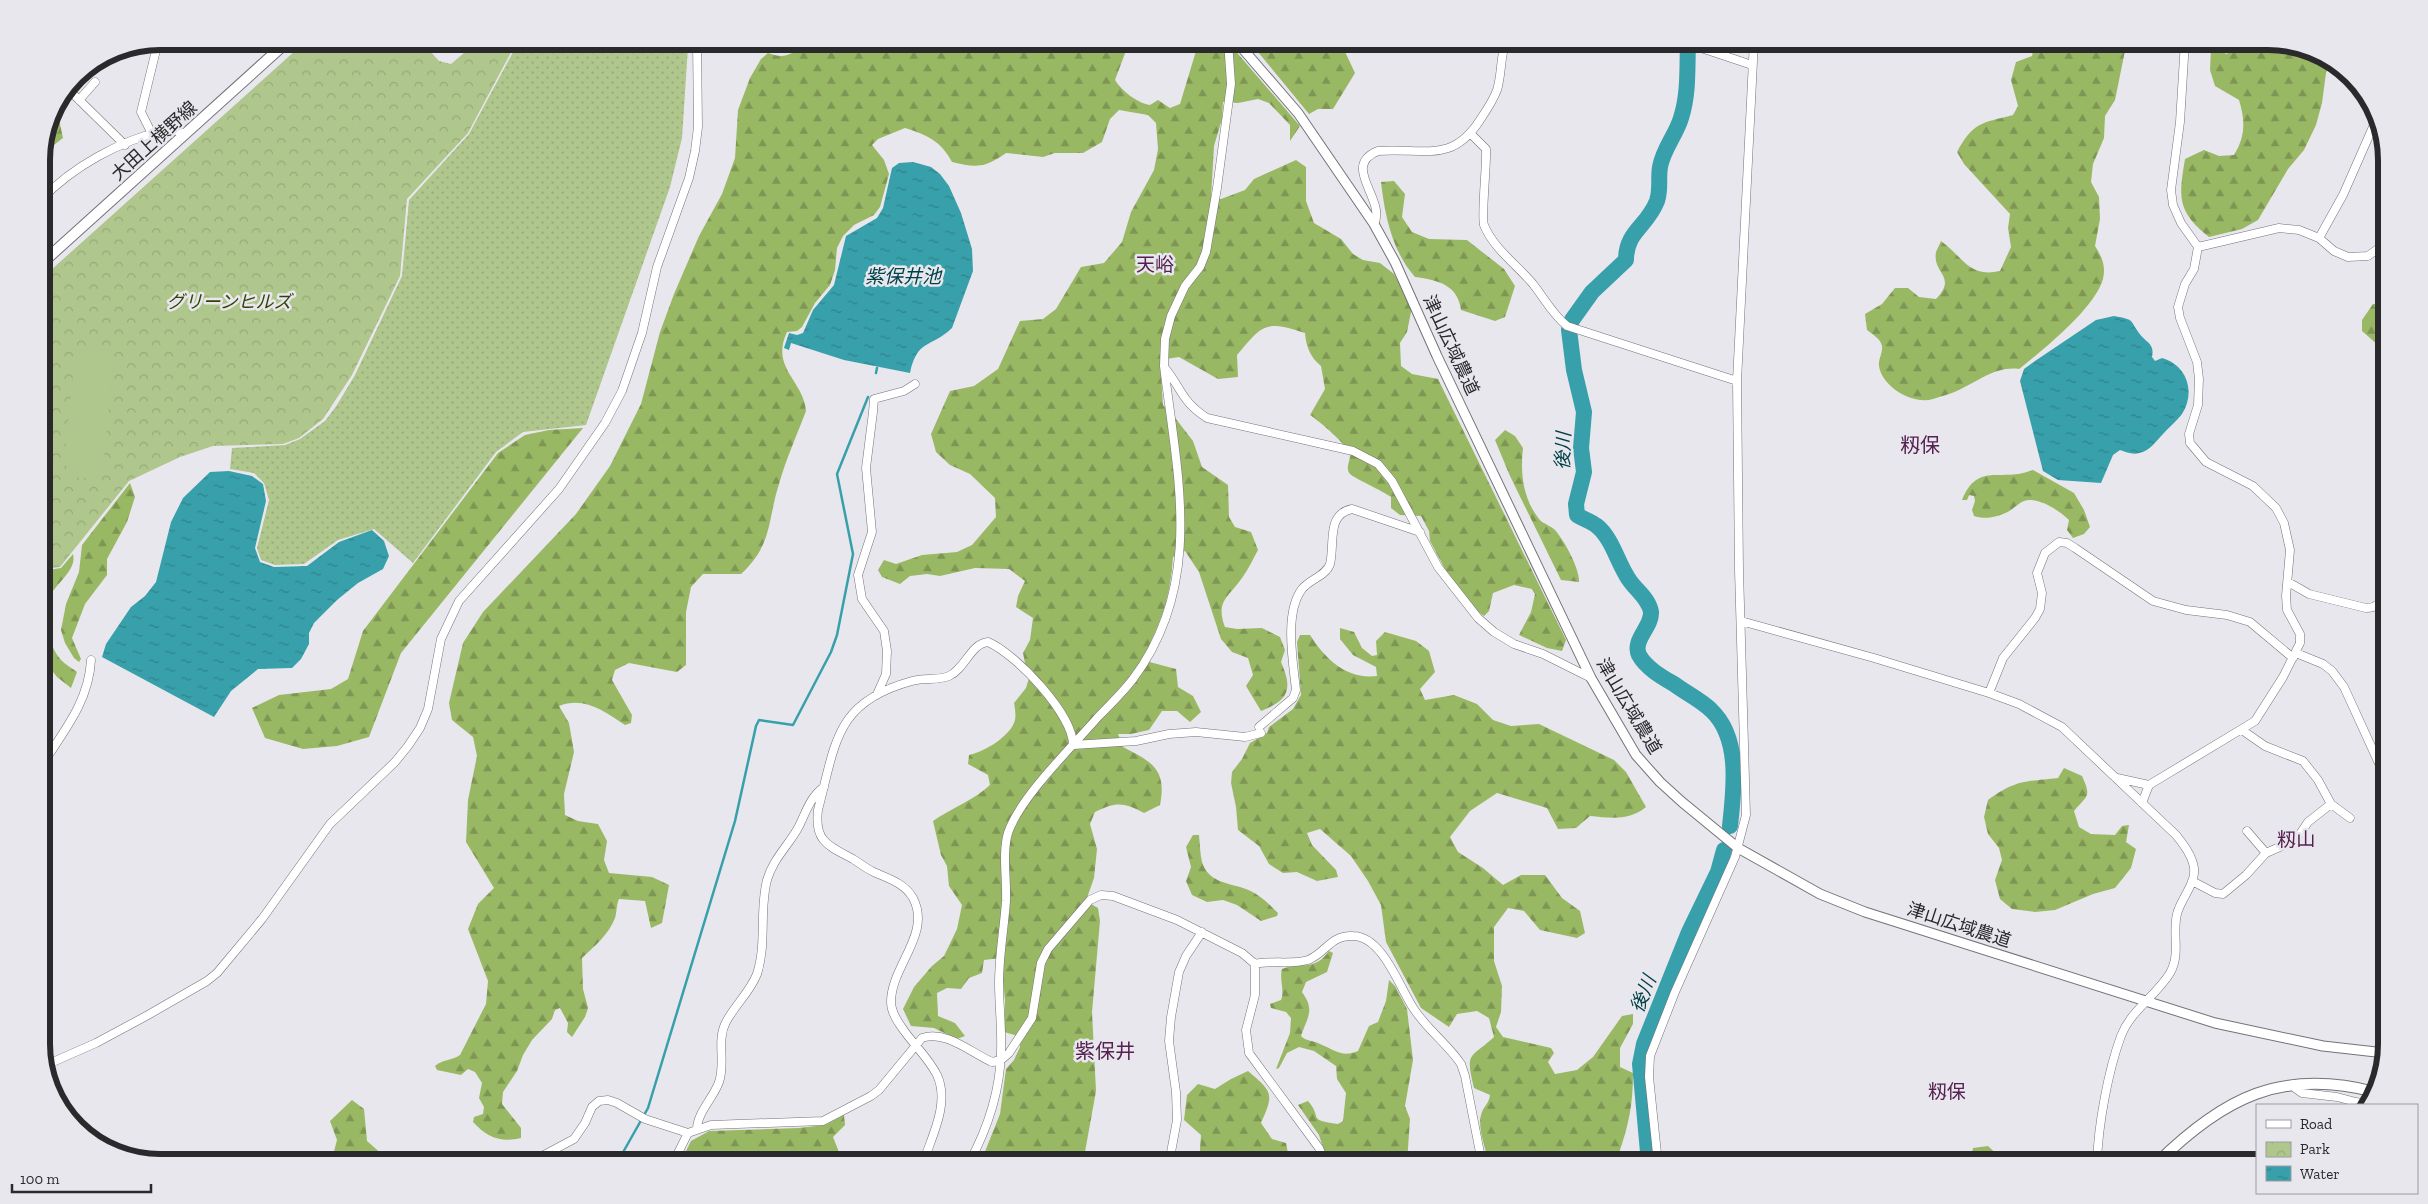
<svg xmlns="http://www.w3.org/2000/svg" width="2428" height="1204" viewBox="0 0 2428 1204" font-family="'Zilla Slab','Noto Sans JP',serif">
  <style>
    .grass { fill: url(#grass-dots) }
    .forest { fill: url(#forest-firs) }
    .park { fill: url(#park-crowns) }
    .garden { fill: #afc68c }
    .water { fill: url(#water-ripples) }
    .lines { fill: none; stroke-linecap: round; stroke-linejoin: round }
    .stream { stroke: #38a0aa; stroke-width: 2.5 }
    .river { stroke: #38a0aa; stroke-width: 16 }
    .minor-casing { stroke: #747278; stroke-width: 9 }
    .tertiary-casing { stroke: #747278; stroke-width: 11 }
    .secondary-casing { stroke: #747278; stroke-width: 12 }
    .minor { stroke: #fff; stroke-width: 8 }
    .tertiary { stroke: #fff; stroke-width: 9 }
    .secondary { stroke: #fff; stroke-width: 10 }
    .labels { text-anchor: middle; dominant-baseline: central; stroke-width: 5; stroke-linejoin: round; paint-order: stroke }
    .street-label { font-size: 18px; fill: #2a2a2c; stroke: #e9e7ee }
    .park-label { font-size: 18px; font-style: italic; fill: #314403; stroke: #e9e7ee }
    .neighbourhood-label { font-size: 19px; fill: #552150; stroke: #e9e7ee }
    .water-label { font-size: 19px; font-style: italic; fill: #004248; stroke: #e9e7ee }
    .quarter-label { font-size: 20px; fill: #552150; stroke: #e9e7ee }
    .rim { fill: none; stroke: #2a2a2c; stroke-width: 6 }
  </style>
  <defs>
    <pattern id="grass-dots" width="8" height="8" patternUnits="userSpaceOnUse" patternTransform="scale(1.25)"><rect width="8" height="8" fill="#afc68c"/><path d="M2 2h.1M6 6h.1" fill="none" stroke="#97aa79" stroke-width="1.8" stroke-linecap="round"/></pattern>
    <pattern id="forest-firs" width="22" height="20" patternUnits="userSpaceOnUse" patternTransform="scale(1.25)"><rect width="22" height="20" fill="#99b864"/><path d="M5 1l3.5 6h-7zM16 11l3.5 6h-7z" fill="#7d9653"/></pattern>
    <pattern id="park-crowns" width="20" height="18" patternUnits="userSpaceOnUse" patternTransform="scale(1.25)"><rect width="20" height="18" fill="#afc68c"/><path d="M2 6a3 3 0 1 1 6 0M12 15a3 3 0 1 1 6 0" fill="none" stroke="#97aa79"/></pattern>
    <pattern id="water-ripples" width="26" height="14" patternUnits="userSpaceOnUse" patternTransform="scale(1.25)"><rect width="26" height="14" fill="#38a0aa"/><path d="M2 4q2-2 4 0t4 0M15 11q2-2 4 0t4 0" fill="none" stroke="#2f838b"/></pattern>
  </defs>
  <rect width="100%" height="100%" fill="#e9e7ee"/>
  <path class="grass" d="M519,41H671L688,47L682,138L670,187L586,425L523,432L496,452L413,563L374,529L338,540L304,564L275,565L261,560L257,548L269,500L264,483L254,473L230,469L232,448L285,445L300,439L325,421L337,405L355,375L402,276L409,200L469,134Z"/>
  <path class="forest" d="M798,41H1141L1127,48L1115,80C1122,91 1137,103 1150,105L1158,100L1170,108L1180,104L1199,41H1227L1300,126L1290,141V125L1269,103L1258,99L1238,103L1223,102L1222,119L1214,146L1211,198L1221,199L1245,190L1254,179L1296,160L1306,167V201L1314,223L1341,239L1353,254L1363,260L1380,263L1394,274L1412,307L1407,332L1400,343L1401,366L1412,374L1438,379L1566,640L1562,651L1547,648L1519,635L1531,612L1535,594L1532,589L1514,585L1493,593L1489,611L1484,616L1471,607L1446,571L1430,541L1429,531L1421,516L1400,515L1391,508V497C1383,491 1354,478 1350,474C1345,468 1350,462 1350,455C1349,446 1319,421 1310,415L1325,389L1321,366C1310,357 1306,346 1305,333C1265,320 1263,324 1237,355L1238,377L1218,379L1179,357L1160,360L1163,405L1176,419L1193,441L1202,467L1228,485L1229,517L1235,527L1251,532L1258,550C1253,559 1248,570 1242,578C1229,597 1215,601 1225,627L1237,629L1262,628L1280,637L1285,650L1281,662C1293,689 1289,700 1261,711L1246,686L1253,675L1248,658L1232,652L1221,639L1199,572L1185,551L1173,557C1170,600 1161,622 1142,660L1176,669L1178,687L1193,696L1201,712L1190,722L1177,711H1162L1149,730L1131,734H1118L1123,747C1152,762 1167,769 1160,805L1144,813C1123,802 1116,802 1095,812L1090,824L1097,849L1094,878L1088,895L1089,903L1098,908L1100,921L1092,1012L1096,1091L1083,1163H987L984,1154L1000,1114L1006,1069L1014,1060L1020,1047L1018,1036L1004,1032L1005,1001L1001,958L984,960L982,973L969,978L961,989L947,988L937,993L938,1016L955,1023L965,1036L957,1039L934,1028L911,1026L903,1009L914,987L932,966L944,956L957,929L962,905L949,886L947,866L941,855L933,821C952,808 974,800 990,785L988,775L968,764L969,755C984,752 1011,736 1015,720C1016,715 1015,708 1014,703L1026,688L1030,675L1026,668L1023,653L1030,640L1033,618L1016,607L1018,596L1025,581L1009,569L975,568L940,576L927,574L910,576L900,584L882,577L878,570L884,560L896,564L922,555L957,552L972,545L996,517L995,498L970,474L950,465L936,452L931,434L950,391L974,386L998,369L1020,321L1043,319L1056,309L1081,267L1104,263L1122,242L1131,212L1154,170L1158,149L1156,123L1148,115L1119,110L1110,119L1102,142L1083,153H1055L1043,157L1006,153C985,168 976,168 952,162C941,141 927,135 905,128L878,139L872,145L884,160L889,174L880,207L874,215L854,225L843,236L837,248L835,270L830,285L815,303L802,327L797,331L787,332C770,368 804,381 806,411C797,435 786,459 779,484C767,522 773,544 741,574H703L691,587L686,612V665L677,672L629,663L615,670L612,680L632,715L631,723L625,725C604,711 584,696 559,706L569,723L574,752L564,794L565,815L578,821L598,824L607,841L604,860L609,873L652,877L669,885L662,923L651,928L645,901L619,899C616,906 617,912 615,918C609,934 594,947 582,958L583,989L588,1008L585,1017L572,1037L567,1032L568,1023L560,1008L555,1010L552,1019L532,1040L523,1055L517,1071L503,1092L502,1104L521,1128V1138C500,1143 487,1137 473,1122L474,1117L483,1114L484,1107L479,1098L482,1083L475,1072L468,1069L461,1075L437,1070L435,1066C443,1059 451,1061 460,1055L486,1004L488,981L468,929L478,904L494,888L466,842L468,800L477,756L473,737L452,720L449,703L463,643L483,612L576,514L610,466L641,404L660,332L674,294L699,236L722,194L735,158L738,110L750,78L761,59L768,53C780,57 787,58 797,49Z
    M1249,41H1340L1355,73L1333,109H1318L1309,114Z
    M2035,41H2127L2115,100L2105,116L2104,138L2093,164L2091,182L2099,197L2100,219L2095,246C2102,257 2106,266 2103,279C2095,308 2043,350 2019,369C1996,366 1979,381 1959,390C1951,394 1941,396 1933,399C1913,405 1882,387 1879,366C1878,359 1883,353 1882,346C1881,339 1872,334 1867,330L1865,314L1882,304L1895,288H1908L1919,297L1936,299C1958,276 1932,274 1936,252C1937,249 1940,244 1941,241C1963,257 1969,278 2000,271L2011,247L2008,228L2010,214L1964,164L1957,152C1973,122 1982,123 2013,115L2018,106L2011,80L2016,62L2032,56Z
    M2232,41C2262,41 2307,42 2330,62L2326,73L2322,103L2316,125L2304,150L2288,169L2258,220L2242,229L2209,237C2176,211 2179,196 2185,159L2204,150L2219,156L2234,155C2246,136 2245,120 2239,100L2215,86L2210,70L2211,48L2227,54L2232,47Z
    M52,112L60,124L63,138L41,155Z
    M1394,181L1405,194L1402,217L1412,232L1429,239L1467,240L1504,269L1515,286L1505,317L1495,321L1461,310C1458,285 1438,280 1415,277C1392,251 1385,216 1381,182Z
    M2387,303V353L2362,331V320L2373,304Z
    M583,428L401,653L369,737L337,746L303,749L265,738L252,708L279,695L331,689L348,679L363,631L498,453L525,435L549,430Z
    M1505,430L1515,436L1523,448C1520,473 1523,499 1539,519C1543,524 1550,525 1555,530C1564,540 1580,569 1579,582L1561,580L1510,476L1495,440Z
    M2033,470L2074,493L2084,510L2090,527L2084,534L2073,538L2067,530L2069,520C2060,511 2037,496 2024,501C2019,503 2015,507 2011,510C2000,517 1985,520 1974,516L1972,510L1975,501L1974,496L1969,495L1967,500H1962C1978,461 2000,483 2033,470Z
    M130,483L135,497L127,522L107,559V575L85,604L72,638L81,659L79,662L74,658L65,643L61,630L66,604L79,572L82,545Z
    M73,554C77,569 58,582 51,594C40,613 47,644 61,660C66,665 72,668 77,672L71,688L57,677L42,658V571L61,568Z
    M1340,628L1354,632L1362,648L1372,656L1377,655L1376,641L1385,632L1416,641L1429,651L1435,672L1420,689L1425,700L1454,695L1477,704L1493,720L1511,726L1539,724L1614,760L1626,772L1646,807C1629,821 1611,818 1590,816L1576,828L1558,829L1547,808L1497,793L1470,811L1450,837L1458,852L1483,868L1503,885L1521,875H1545L1562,898L1580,911L1585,933L1577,938L1540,930L1524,911L1508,908L1494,927V961L1502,986L1501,1012L1496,1027L1503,1037L1551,1048L1554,1053L1548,1062L1555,1074L1577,1070L1593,1057L1622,1016L1633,1014V1024L1620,1048V1067L1633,1073C1633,1104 1629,1124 1619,1153L1629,1163H1489C1486,1149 1476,1126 1482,1112C1485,1105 1489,1103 1490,1095L1474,1088C1465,1051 1470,1059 1494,1037L1489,1018L1477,1011L1457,1014L1449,1027L1421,1008L1386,942L1381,905L1368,881L1351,856L1320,829L1307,833L1312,845L1336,870L1338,877L1317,881L1297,872L1283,873L1269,864L1259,846L1238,830L1236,807L1231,783L1232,772L1242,759L1250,743L1267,733L1269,727L1293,709L1301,695L1297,642L1300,635H1310C1325,659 1347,680 1377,676L1376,667L1353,655L1340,639Z
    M2064,768L2082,776C2092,798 2087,795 2074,811L2079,827L2091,834L2115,835L2122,826L2129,825L2126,842L2136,849L2131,868L2115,888L2093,894L2055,910L2035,912L2012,909L2000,899L1995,880L2002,860L1999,848L1988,834L1984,817L1988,800C2017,779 2025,782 2058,778Z
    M1193,835H1199C1200,844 1200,854 1202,862C1208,882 1228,883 1243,888C1257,892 1268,903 1278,913L1277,916L1261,921L1237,905L1223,900L1207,902L1192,895L1186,881L1191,867L1186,847Z
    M1329,951L1333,953L1327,972L1306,982L1302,992C1315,1010 1308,1016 1301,1036C1307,1042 1313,1040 1320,1044C1335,1050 1342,1058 1358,1051L1369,1026L1378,1022L1386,1001L1389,980L1395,986L1407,1009L1413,1060L1405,1106L1410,1119L1407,1163H1328L1319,1135L1298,1105L1308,1101C1323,1118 1306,1120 1338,1124L1343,1121L1346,1093L1337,1079L1336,1066L1314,1051L1299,1047L1287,1053L1279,1068L1276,1069L1290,1033L1291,1018L1286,1012L1271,1008L1270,1004L1281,1000C1285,991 1279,979 1282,969C1303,961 1314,972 1329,951Z
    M1248,1071C1273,1092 1274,1094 1261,1123L1272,1139L1286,1143L1288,1153L1270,1163H1199L1201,1135L1184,1120L1187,1095L1198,1084L1215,1089L1231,1079Z
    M352,1100L364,1109L367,1141L392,1163H331L337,1140L330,1121Z
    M844,1115L845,1125L833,1137L839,1152L855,1163H680L691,1141L709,1131L798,1128L825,1125Z
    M1988,1146L2002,1159L2014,1163H1970L1973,1148Z"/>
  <path class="park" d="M306,41H421L439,61L451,64L478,41H517L468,133L407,199L400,276L352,375L323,419L299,438L283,444L213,446L180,457L129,481L60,567L42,569L41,279Z"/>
  <path class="garden" d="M96,346L106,350L113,363L104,460C102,473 93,480 79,478L67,470L64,460L74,365L81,351Z"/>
  <path class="water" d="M913,162L931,167L940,174L949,186L961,213L972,249L973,271L952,328C931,348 917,339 910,373L844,360L791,343L789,350L784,348L789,333L797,335L803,333L813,310L834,285L846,236L877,218L883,208L892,168L899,163Z
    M2114,316C2135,320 2129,319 2139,333C2146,343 2155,343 2152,357L2155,361L2162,358C2187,365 2196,392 2182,414C2177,421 2169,427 2163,434C2156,441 2150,451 2139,453C2133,455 2126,452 2120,450L2113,455L2101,483L2058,480L2043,471L2020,381L2024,369L2035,361L2096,320Z
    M229,471L252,476L263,484L266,501L255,548L260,562L274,567L307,566L339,542L372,530L384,541L389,556L383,569L358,583L337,600L314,623L309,633V644L301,659L292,668L258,669L231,691L214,717L102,657L106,644L131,607L145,596L156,582L171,522L183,498L210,472Z"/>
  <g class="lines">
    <path class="stream" d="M876,373L877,368
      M617,1163L648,1108L735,821L756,726L759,720L793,725L831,652L837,635L853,554L837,474L868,397"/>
    <path class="river" d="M1688,41C1687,67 1689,93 1681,118C1676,135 1663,149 1660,167C1658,179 1661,189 1657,201C1647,227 1626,231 1626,260L1592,292L1572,320L1569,330L1574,370L1584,412L1581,448L1584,472L1576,504L1577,515C1583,519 1591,521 1597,526C1613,539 1618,565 1630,581C1637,591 1649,599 1651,612C1652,627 1632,640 1639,655C1646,668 1662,677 1674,684C1686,693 1701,700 1711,710C1741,738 1734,789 1730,826
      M1649,1163L1640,1064L1644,1044L1689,932L1718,872L1724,850"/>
    <g class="minor-casing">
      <path id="minor" d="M1680,41L1752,65
        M68,89L125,145
        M79,100L95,82
        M152,134L141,112L158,42
        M1471,134L1486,149C1487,164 1481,217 1484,225C1493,248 1518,266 1533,284C1544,298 1553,315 1567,326L1737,381
        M41,200C73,166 120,141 165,130L171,129L185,134
        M1374,224C1387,200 1340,166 1378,151C1423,147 1451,165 1480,120C1486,111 1493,101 1497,90C1502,74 1500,57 1506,41
        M2319,238L2343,195L2376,120
        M2198,247L2279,228L2299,230L2319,238L2334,251L2348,257L2368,256L2387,242
        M1165,368C1182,389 1181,401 1207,418L1353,451L1378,464L1392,481L1438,567L1478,618L1494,632L1514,644L1543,654L1591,678
        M2288,582L2309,594L2366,608C2379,608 2381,600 2387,591
        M1741,621L1874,658L1989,693L2019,704L2062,727L2176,835C2183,844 2192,855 2194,868C2196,884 2181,898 2177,914C2172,934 2181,954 2170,973C2156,996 2131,1010 2121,1036C2108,1071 2098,1126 2097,1163
        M2296,653L2323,664L2332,671L2344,687L2387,781
        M878,692L886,674L887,651L884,631L862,599L858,575L872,532L866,468L873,412L874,399L904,391L915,384
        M1989,693L2003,658L2035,618L2040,609L2042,593L2037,573L2045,553L2059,542L2067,543L2075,548L2153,601L2186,610L2227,615L2250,622L2293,658
        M1259,727L1293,698L1296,690C1293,662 1284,613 1302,589C1310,579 1326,576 1330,564C1335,544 1326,514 1352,509L1420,532
        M2242,730L2265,746L2303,761L2318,780L2331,804L2350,818
        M1073,745L1136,741L1169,734L1196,732L1245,737L1261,733
        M42,765C64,731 89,701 91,660
        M2117,778L2149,785
        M2142,803L2149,785L2255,721L2283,677L2300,643V634L2287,610L2286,596L2290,550L2284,523L2276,508L2253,486L2206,462L2190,443L2189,434L2198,405L2199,379L2197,362L2180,318L2178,307L2185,284L2194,269L2198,247L2181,223L2173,205L2171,190L2180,122L2185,41
        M2247,831L2266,853L2289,843L2300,834L2308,822L2331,804
        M2192,881L2215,893L2223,894L2246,875L2266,853
        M1255,964C1272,960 1291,965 1308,960C1326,953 1330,935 1353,936C1382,936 1399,986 1412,1006C1425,1028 1447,1043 1461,1064L1465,1076L1482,1163
        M46,1065L96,1043L148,1015L207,981L217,973L262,919L330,824L395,762L408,746L420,728L428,709L441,639L459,601L559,489L605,423L622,391L642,333L657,267L689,178L695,151L698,127L697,41
        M2294,1084L2295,1088L2302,1093L2337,1097L2356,1102
        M2355,1105L2356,1102L2367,1104
        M697,1129C697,1113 714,1097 719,1082C726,1062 716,1041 726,1022C735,1005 750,992 757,974C767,943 759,911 767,880C773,859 788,846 798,828C806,813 809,798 824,787
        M1657,1155L1689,1163
        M529,1163L574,1139L585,1123L592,1107L599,1101L608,1100L617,1103L645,1119L688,1133L711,1125L823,1121L871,1096L879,1090L922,1038C946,1030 970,1052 992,1062L1001,1060L1009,1053L1032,1018L1041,963L1048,949L1090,900L1101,895L1113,896L1177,920L1242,953L1255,964V995L1246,1030L1249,1053L1319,1148L1325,1163
        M673,1163L688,1133
        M923,1163C932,1136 950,1103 937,1075C929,1059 916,1047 905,1032C899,1024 891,1013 891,1002C891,966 932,934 913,898C905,884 890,879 876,873C868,870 861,864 853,859C829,846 814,842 818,810C836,742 835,702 912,681C924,677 938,681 949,676C966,668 970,644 988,642C1016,654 1073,714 1073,745
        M969,1163C988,1128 1000,1092 1001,1052C1002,1029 999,1006 999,983C999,955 1004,929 1006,901C1007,880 1002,853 1008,833C1020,797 1073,746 1098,717C1110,705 1123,692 1133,679C1205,583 1177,474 1164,366L1165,339L1171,316L1185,286L1200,267L1206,252L1217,188L1231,84L1228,41
        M1169,1163L1177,1120L1176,1092L1169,1041L1171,1017L1179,972L1186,956L1202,932
        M1658,1163L1649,1077L1650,1056L1675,992L1735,857L1746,815L1739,570L1737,381L1754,41"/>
    </g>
    <g class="tertiary-casing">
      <path id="tertiary" d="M1236,41L1298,113L1374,224L1395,262L1437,356L1591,678L1636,755L1660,782L1682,802L1738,848L1820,894L1865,912L2215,1023L2323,1046L2385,1053"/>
    </g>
    <g class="secondary-casing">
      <path id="secondary" d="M41,264L288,41
        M2157,1163C2224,1097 2282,1068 2375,1092"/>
    </g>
    <use href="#minor" class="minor"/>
    <use href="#tertiary" class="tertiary"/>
    <use href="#secondary" class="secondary"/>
  </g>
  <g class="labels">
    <g class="street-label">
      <text transform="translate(154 141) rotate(-42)">大田上横野線</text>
      <text transform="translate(1451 345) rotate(65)">津山広域農道</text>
      <text transform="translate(1629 706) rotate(59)">津山広域農道</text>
      <text transform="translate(1959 925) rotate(18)">津山広域農道</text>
    </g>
    <g class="park-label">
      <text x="229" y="302">グリーンヒルズ</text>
    </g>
    <g class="neighbourhood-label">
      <text x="1155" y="264">天峪</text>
      <text x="2296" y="839">籾山</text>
      <text x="1947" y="1091">籾保</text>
    </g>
    <g class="water-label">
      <text x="903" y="276">紫保井池</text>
      <text transform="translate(1563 451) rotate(-88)">後川</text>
      <text transform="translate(1643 994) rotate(-68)">後川</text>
    </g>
    <g class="quarter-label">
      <text x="1920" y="445">籾保</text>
      <text x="1105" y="1051">紫保井</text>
    </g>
  </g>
  <path d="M0 0H2428V1204H0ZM160 50H2268A110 110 0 0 1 2378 160V1044A110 110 0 0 1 2268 1154H160A110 110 0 0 1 50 1044V160A110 110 0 0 1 160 50Z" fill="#e9e7ee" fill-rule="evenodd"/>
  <path class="rim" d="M160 50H2268A110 110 0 0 1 2378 160V1044A110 110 0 0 1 2268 1154H160A110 110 0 0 1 50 1044V160A110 110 0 0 1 160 50Z"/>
  <rect x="2256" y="1104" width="162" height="90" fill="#e9e7ee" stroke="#9d9ba0"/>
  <rect x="2266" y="1120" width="25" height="8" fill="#ffffff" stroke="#9d9ba0"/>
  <text x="2300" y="1129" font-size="15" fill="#2a2a2c">Road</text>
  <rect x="2266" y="1142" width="25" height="15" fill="url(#park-crowns)" stroke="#9d9ba0"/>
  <text x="2300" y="1154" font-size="15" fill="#2a2a2c">Park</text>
  <rect x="2266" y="1166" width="25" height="15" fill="url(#water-ripples)" stroke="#9d9ba0"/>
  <text x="2300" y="1179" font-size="15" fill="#2a2a2c">Water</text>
  <path d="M12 1184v8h139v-8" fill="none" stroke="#2a2a2c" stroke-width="2.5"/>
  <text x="20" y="1184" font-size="15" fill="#2a2a2c" stroke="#e9e7ee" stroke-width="4" paint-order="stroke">100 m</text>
</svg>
